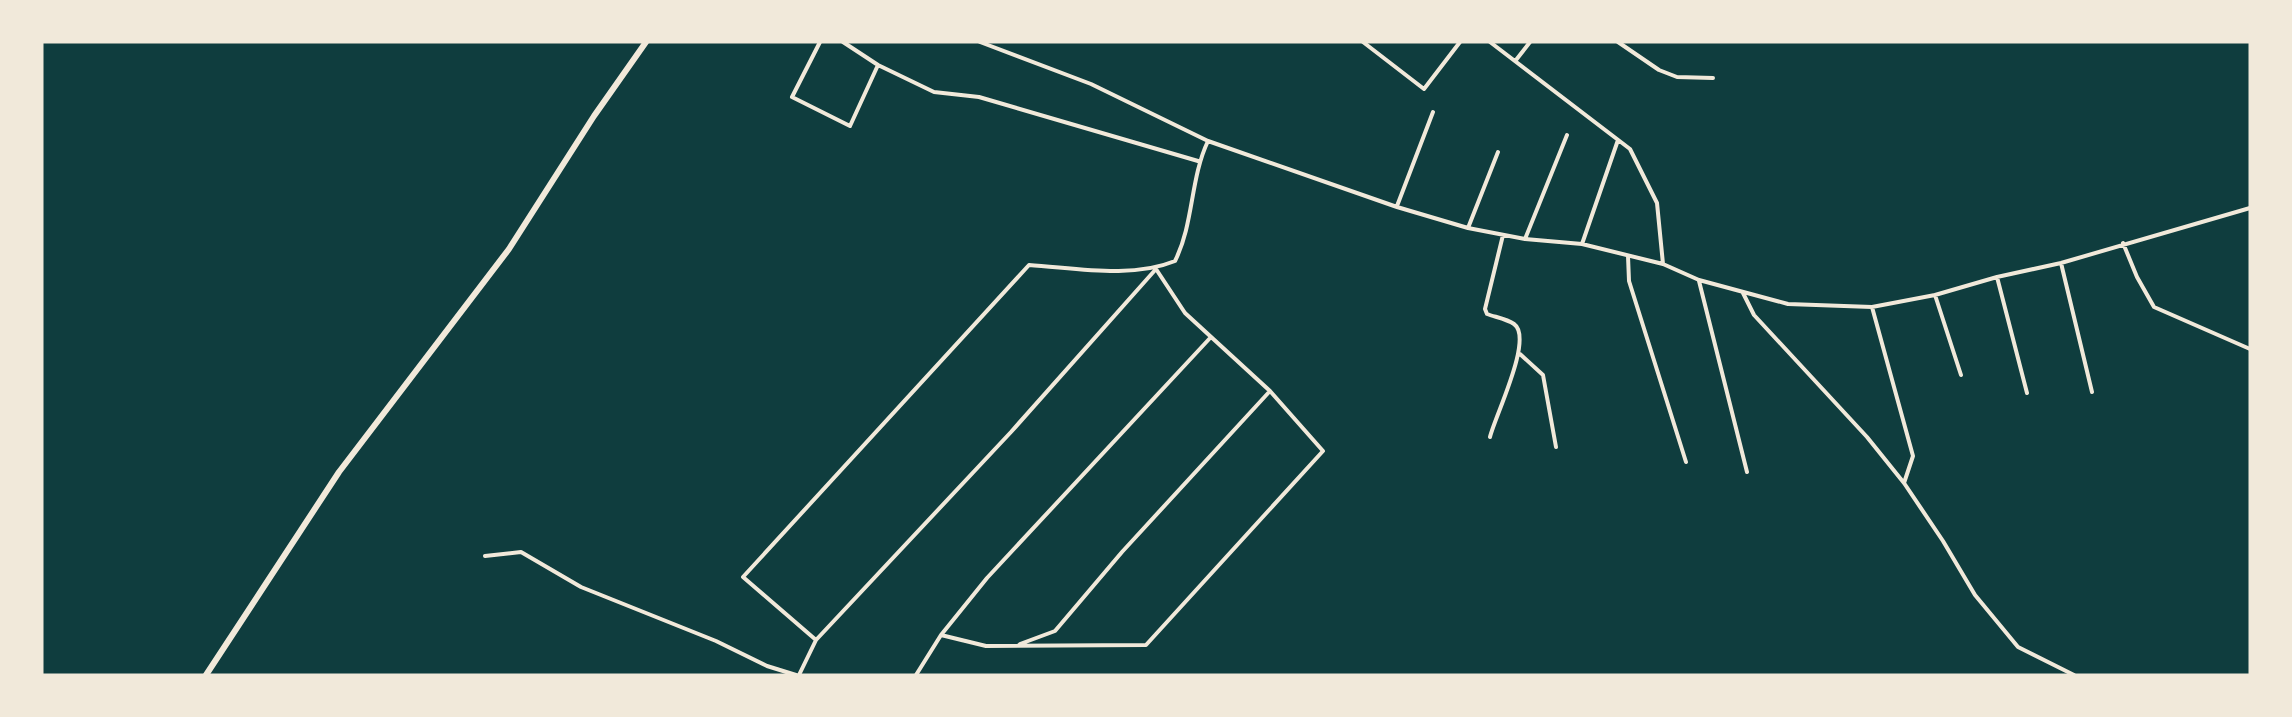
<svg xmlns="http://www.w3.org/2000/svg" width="2292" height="717" viewBox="0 0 2292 717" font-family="'PT Sans Narrow',sans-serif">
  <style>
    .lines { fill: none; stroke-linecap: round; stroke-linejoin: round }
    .minor { stroke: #f1e9da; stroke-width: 4 }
    .primary { stroke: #f1e9da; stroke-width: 6 }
  </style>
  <rect width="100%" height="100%" fill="#0f3d3e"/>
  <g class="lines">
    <path class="minor" d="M820,42L792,97L850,126L878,65
      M843,42L878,65L934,92L979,97L1198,161
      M980,42L1091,84L1208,141L1397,207L1468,228L1525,239L1582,244L1663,264L1699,280L1788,304L1872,307L1935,295L1997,277L2061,263L2250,208
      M1363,42L1424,89L1460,42
      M1490,42L1630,149L1657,203L1663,264
      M1618,42L1659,70L1677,77L1713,78
      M1516,60L1530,42
      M1397,206L1433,112
      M1468,228L1498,152
      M1525,239L1567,135
      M2123,243L2137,277L2154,307L2250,349
      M1582,244L1618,140
      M1628,256L1629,281L1686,462
      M2061,263L2092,392
      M1997,277L2027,393
      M1699,281L1747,472
      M1743,293L1754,315L1867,437L1904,483L1943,541L1975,595L2018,647L2074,675
      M1935,295L1961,375
      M1872,307L1913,456L1904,483
      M1520,354L1543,375L1556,447
      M1490,437C1495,416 1534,338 1514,324C1507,319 1495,317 1487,314L1485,309L1503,235
      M485,556L521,552L581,587L716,641L767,666L796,675
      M816,640L743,577L1029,265C1076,268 1131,279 1175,261C1194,223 1190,179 1208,141
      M1020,644L1055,631L1122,552L1270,391
      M799,675L816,640L1011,432L1156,269L1185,313L1270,391L1323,451L1146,645L986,646L941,635
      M916,675L941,635L987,578L1211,337"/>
    <path class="primary" d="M206,675L339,472L509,249L594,116L646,42"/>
  </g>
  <rect width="2292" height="717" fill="none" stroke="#f1e9da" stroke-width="87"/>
</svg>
